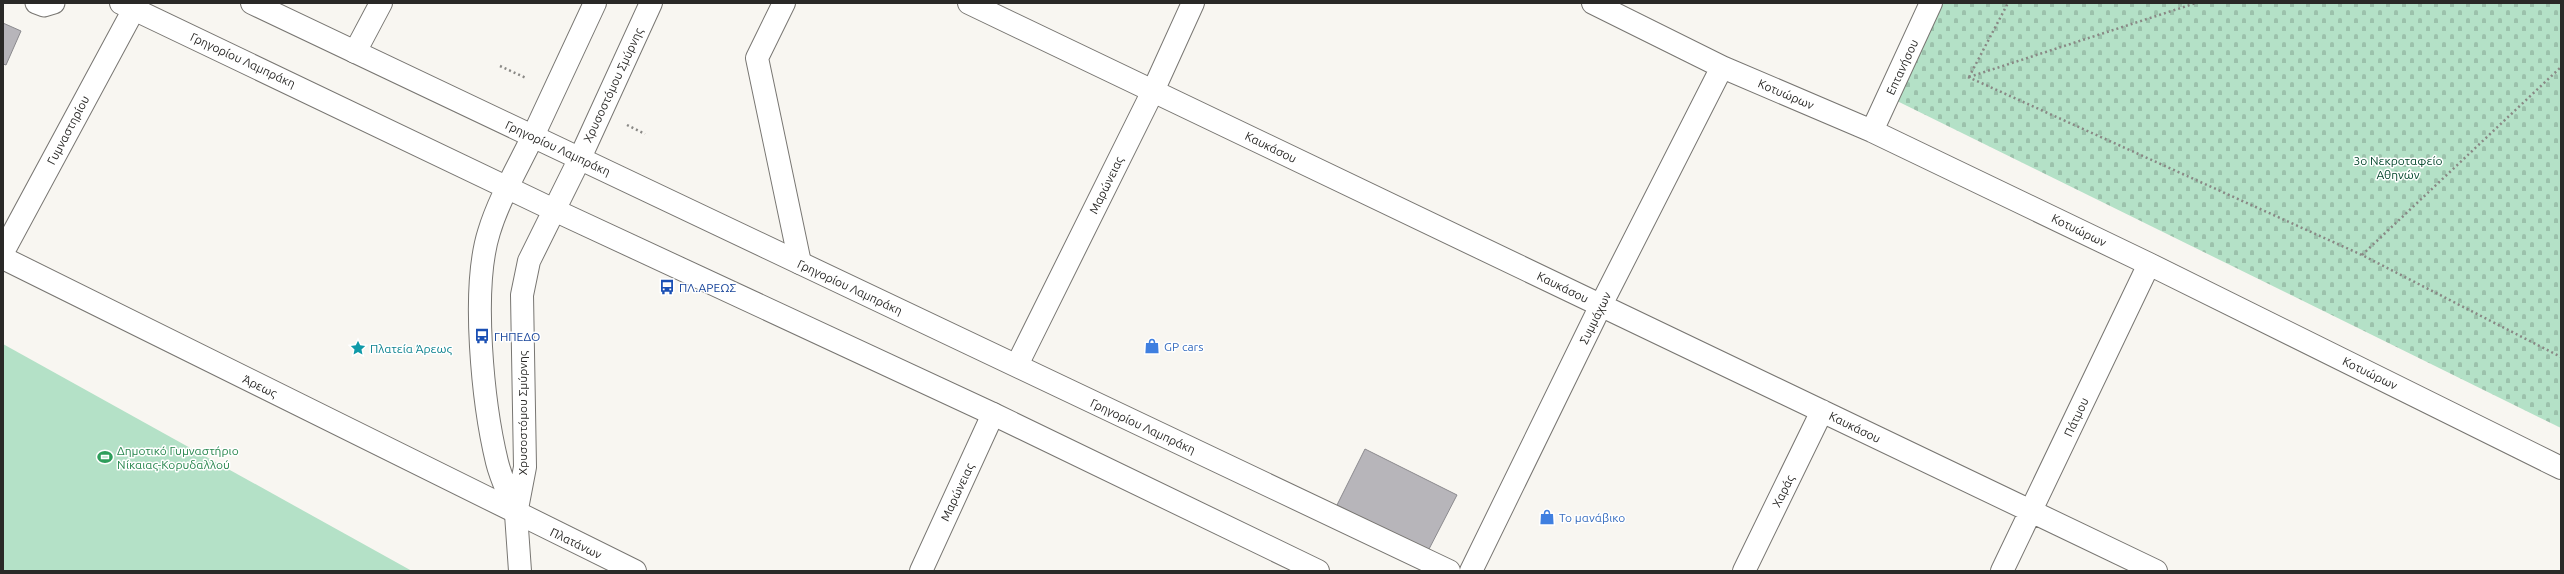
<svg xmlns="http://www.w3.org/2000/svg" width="2564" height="574" viewBox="0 0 2564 574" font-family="Ubuntu,sans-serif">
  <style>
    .grass { fill: #b4e1c7 }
    .cemetery { fill: url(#cemetery-stones) }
    .building { fill: #b7b5ba; stroke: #8b8a8e }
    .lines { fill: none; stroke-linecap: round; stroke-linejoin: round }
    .lane-casing { stroke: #787672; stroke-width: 23 }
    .street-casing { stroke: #787672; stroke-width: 24 }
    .secondary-casing { stroke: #787672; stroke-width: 24 }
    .path { stroke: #898885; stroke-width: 2.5; stroke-dasharray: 2 3; stroke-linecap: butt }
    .lane { stroke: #fff; stroke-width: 21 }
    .street { stroke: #fff; stroke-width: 22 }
    .secondary { stroke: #fff; stroke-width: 22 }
    .labels { text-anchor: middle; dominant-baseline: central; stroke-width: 3; stroke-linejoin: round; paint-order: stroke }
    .street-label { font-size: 12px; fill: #2a2927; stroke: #fff }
    .park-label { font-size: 12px; fill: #04472c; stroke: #fff }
    .transit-label { font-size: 12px; fill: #164399; stroke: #fff; text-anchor: start }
    .shop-label { font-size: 12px; fill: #366cbe; stroke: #fff; text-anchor: start }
    .culture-label { font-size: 12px; fill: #0d838f; stroke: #fff; text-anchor: start }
    .leisure-label { font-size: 12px; fill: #27864d; stroke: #fff; text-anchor: start }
  </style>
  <defs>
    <pattern id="cemetery-stones" width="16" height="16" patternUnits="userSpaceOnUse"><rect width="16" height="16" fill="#b4e1c7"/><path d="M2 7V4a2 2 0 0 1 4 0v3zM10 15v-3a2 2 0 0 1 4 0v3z" fill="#9bc1ab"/></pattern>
  </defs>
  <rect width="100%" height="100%" fill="#f8f6f1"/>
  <path class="grass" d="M3,344L412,571H3Z"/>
  <path class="cemetery" d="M1943,3H2561V428L1893,99Z"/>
  <path class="building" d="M3,23L21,31L6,65L3,64Z
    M1365,449L1457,495L1428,551L1337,505Z"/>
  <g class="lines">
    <g class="lane-casing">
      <path id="lane" d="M36,3L44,6L54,3"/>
    </g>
    <g class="street-casing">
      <path id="street" d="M784,3L757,58L800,263
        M969,3L2156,571
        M1593,3L1722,67L1872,131L2149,264L2561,468
        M355,52L381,3
        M1872,131L1931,3
        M533,136L595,3
        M580,158L651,3
        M3,252L134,9
        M3,258L635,571
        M1017,365L1153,91L1193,3
        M921,571L993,414
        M1471,571L1601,305L1722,67
        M1744,571L1822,411
        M2002,571L2149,264"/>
    </g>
    <g class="secondary-casing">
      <path id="secondary" d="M121,3L554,210L993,414L1318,571
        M252,3L1449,571
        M516,513C510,496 501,479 497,462C483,404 471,289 489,232C499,199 518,167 533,136
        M520,571L516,514L525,467L522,295L529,261L580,158"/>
    </g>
    <path class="path" d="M500,66L526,78
      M1968,77L2362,255L2561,357
      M1969,77L2196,3
      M1969,77L2008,3
      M627,125L645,134
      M2362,255L2561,67"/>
    <use href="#lane" class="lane"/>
    <use href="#street" class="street"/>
    <use href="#secondary" class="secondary"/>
  </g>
  <defs>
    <g id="bus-bare" transform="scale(1.2)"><path d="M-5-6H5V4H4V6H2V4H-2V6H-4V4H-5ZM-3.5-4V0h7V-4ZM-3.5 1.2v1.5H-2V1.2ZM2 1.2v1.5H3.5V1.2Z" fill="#1a4fb4" stroke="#fff" stroke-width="2.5" paint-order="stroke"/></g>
    <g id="shop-bare" transform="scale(1.2)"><path d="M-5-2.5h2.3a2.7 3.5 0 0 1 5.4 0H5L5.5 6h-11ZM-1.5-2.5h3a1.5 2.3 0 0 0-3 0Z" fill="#3f7fe0" stroke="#fff" stroke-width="2.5" paint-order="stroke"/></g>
    <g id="sight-bare" transform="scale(1.2)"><path d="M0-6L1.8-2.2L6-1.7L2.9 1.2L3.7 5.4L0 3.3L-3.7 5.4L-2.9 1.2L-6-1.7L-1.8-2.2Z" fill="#0f9aa8" stroke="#fff" stroke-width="2.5" paint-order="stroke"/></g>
    <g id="stadium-bare" transform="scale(1.2)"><path d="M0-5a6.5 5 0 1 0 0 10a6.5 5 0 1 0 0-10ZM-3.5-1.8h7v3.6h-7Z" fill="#2e9e5b" stroke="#fff" stroke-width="2.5" paint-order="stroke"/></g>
  </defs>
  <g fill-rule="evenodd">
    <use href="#bus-bare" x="667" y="287"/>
    <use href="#bus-bare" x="482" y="336"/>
    <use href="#shop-bare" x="1152" y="346"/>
    <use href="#sight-bare" x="358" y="348"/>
    <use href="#stadium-bare" x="105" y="457"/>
    <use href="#shop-bare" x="1547" y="517"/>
  </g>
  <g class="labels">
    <g class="street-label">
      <text transform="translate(243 60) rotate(25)">Γρηγορίου Λαμπράκη</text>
      <text transform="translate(1902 67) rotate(-65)">Επτανήσου</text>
      <text transform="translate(613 85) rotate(-65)">Χρυσοστόμου Σμύρνης</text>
      <text transform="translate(1786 94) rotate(23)">Κοτυώρων</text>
      <text transform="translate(68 130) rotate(-62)">Γυμναστηρίου</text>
      <text transform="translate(1271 147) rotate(26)">Καυκάσου</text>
      <text transform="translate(558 148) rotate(25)">Γρηγορίου Λαμπράκη</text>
      <text transform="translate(1106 185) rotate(-64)">Μαρώνειας</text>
      <text transform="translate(2079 230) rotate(26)">Κοτυώρων</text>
      <text transform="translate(850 287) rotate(25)">Γρηγορίου Λαμπράκη</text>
      <text transform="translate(1563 287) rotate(26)">Καυκάσου</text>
      <text transform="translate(1595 318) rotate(-64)">Συμμάχων</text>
      <text transform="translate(2370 373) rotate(26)">Κοτυώρων</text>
      <text transform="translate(260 386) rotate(26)">Άρεως</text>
      <text transform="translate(522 413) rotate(-90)">Χρυσοστόμου Σμύρνης</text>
      <text transform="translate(2076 417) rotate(-65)">Πάτμου</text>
      <text transform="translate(1143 426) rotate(25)">Γρηγορίου Λαμπράκη</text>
      <text transform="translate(1855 427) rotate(26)">Καυκάσου</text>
      <text transform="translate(1783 491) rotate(-64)">Χαράς</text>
      <text transform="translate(957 492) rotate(-65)">Μαρώνειας</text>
      <text transform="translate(576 543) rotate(26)">Πλατάνων</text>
    </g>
    <g class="park-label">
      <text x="2398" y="160">3ο Νεκροταφείο<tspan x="2398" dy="14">Αθηνών</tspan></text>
    </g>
    <g class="transit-label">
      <text x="679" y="287">ΠΛ.ΑΡΕΩΣ</text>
      <text x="494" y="336">ΓΗΠΕΔΟ</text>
    </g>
    <g class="shop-label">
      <text x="1164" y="346">GP cars</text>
      <text x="1559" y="517">Το μανάβικο</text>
    </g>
    <g class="culture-label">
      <text x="370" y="348">Πλατεία Άρεως</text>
    </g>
    <g class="leisure-label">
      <text x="117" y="450">Δημοτικό Γυμναστήριο<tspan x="117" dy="14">Νίκαιας-Κορυδαλλού</tspan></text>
    </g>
  </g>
  <rect width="2564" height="574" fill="none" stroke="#2a2927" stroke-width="8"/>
</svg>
